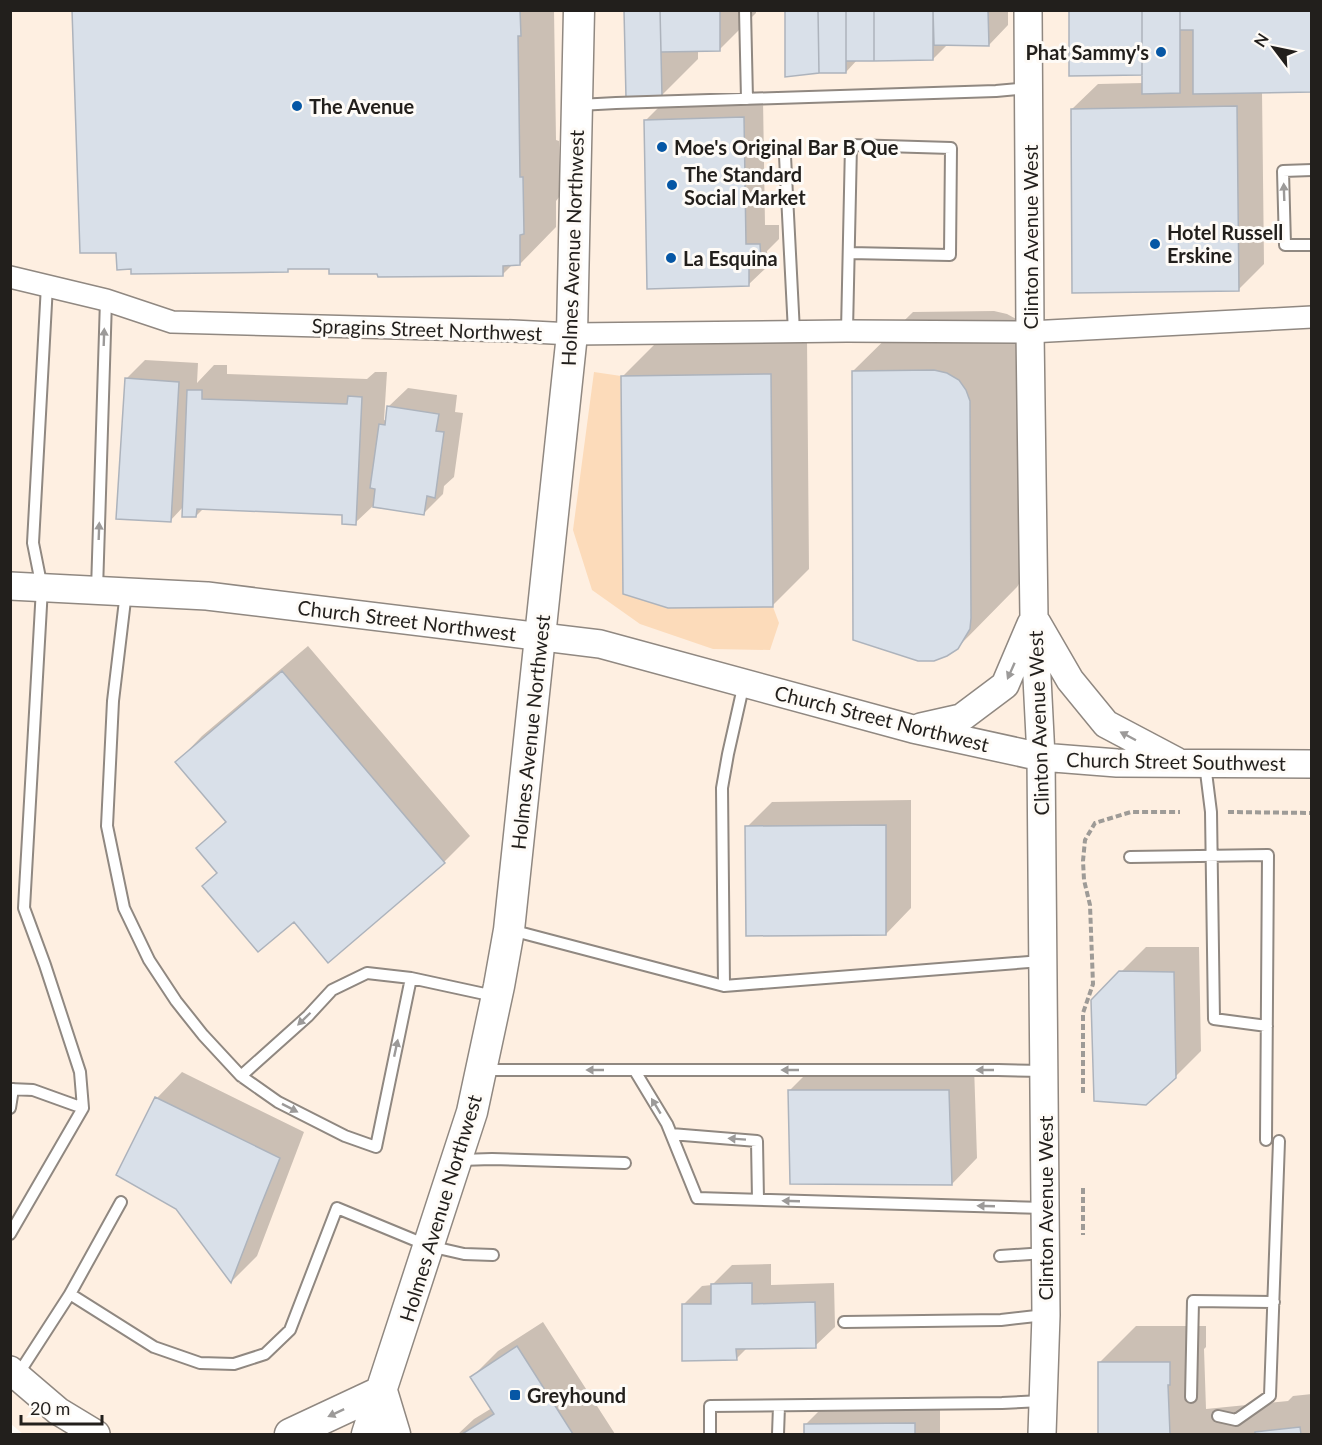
<svg xmlns="http://www.w3.org/2000/svg" width="1322" height="1445" viewBox="0 0 1322 1445" font-family="Lato,sans-serif">
  <style>
    .built { fill: #feefe1 }
    .green { fill: #fcdbba }
    .shadow { fill: #0003 }
    .building { fill: #d9e0e9; stroke: #adb3bc; stroke-width: 1.5 }
    .lines { fill: none; stroke-linecap: round; stroke-linejoin: round }
    .service-casing { stroke: #908881; stroke-width: 14 }
    .minor-casing { stroke: #908881; stroke-width: 24 }
    .tertiary-casing { stroke: #908881; stroke-width: 30 }
    .secondary-casing { stroke: #908881; stroke-width: 33 }
    .path { stroke: #9e9b97; stroke-width: 4; stroke-dasharray: 6 3; stroke-linecap: butt }
    .service { stroke: #fff; stroke-width: 10 }
    .minor { stroke: #fff; stroke-width: 21 }
    .tertiary { stroke: #fff; stroke-width: 27 }
    .secondary { stroke: #fff; stroke-width: 30 }
    .oneway { fill: #9c9a99 }
    .poi-dot { fill: #0657a5; stroke: #fefbf7; stroke-width: 2 }
    .labels { text-anchor: middle; dominant-baseline: central; stroke-width: 6; stroke-linejoin: round; paint-order: stroke }
    .poi-label { font-size: 20px; font-weight: bold; fill: #221f1c; stroke: #fefbf7; text-anchor: start }
    .street-label { font-size: 20px; fill: #221f1c; stroke: #fefbf7 }
  </style>
  <rect width="100%" height="100%" fill="#fefbf7"/>
  <path class="built" d="M10,11H1311V1434H23L11,1424Z"/>
  <path class="green" d="M594,372L621,376L623,594L668,608L773,607L779,623L770,650L713,649L640,624L592,590L573,530Z"/>
  <path class="shadow" d="M73,10H554L556,140L559,141L560,196L556,201V227L520,264H513L502,275L378,273L331,268L291,267L287,270L132,268L117,251Z
    M625,10H756V13L720,49L698,50V59L661,96Z
    M786,10H1008V25L989,45L948,44L933,59H858L846,72Z
    M1070,10H1312L1262,91L1264,264L1239,289L1072,109L1098,84L1143,83V73Z
    M763,99L765,225H779V239L767,251L768,266L748,285L646,120L665,101Z
    M994,311L1007,314L1018,320L1029,568L1017,587L957,648L853,371L913,312Z
    M807,338L809,569L773,605L623,376L659,340Z
    M145,360L198,363L197,383L214,365H227V374L367,379L375,372H387L384,420L387,421L388,407L408,388L457,395L455,412L463,413L454,477L444,486L443,494L424,513L373,506L355,523L344,514L204,508L196,516L183,507L170,521L126,379Z
    M308,646L470,836L444,862L328,961L294,920L218,872L198,848L227,820L177,762L202,736Z
    M911,800V908L886,934L747,827L772,802Z
    M1146,947H1199L1201,1051L1175,1077L1093,1000Z
    M815,1065H974L977,1158L952,1184L790,1090Z
    M182,1072L304,1132L257,1256L232,1281L157,1098Z
    M771,1264V1285L834,1283L835,1327L815,1346L748,1347L736,1359L683,1305L702,1286L712,1285L732,1265Z
    M543,1322L615,1434H458L474,1419L492,1408L472,1377L498,1351Z
    M1136,1326H1206V1347L1204,1349L1206,1409L1288,1401L1293,1396L1312,1394V1434H1100V1362Z
    M831,1399H940V1434H805V1425Z"/>
  <path class="building" d="M72,10H520L521,36H518L520,177H523L524,234L520,235V265L503,266V276L378,277L377,274H329V269H288V272L131,274V269L117,270L116,253H80Z
    M624,10H660L662,97L626,98Z
    M660,10H720V51L661,52Z
    M785,10H818L819,73L785,77Z
    M818,10H846V73H819Z
    M846,10H874V61H846Z
    M874,10H933V60L874,61Z
    M933,10H988L989,46L934,45Z
    M1069,10H1142V75L1069,76Z
    M1142,10H1180V93L1142,94Z
    M1180,10H1312V92L1193,94V30H1180Z
    M1237,106L1239,291L1072,293L1071,109Z
    M744,117L746,244H760L761,260H749V286L647,289L644,120Z
    M934,370L947,373L959,380L966,390L970,401L971,618L970,629L958,649L947,656L934,661H918L853,640L852,371Z
    M771,374L773,607L668,608L623,594L621,376Z
    M125,378L179,382L171,522L116,519Z
    M187,390H202V399L347,404L348,396L362,397L356,525L342,524V515L197,509L196,517H182Z
    M387,406L439,414L436,431L444,432L435,498L427,496L424,515L373,507L375,489L370,488L379,424L385,425Z
    M282,671L445,863L328,963L294,922L258,952L202,886L217,873L196,848L226,822L175,762Z
    M886,825V935L746,936L745,826Z
    M1119,971L1174,972L1176,1078L1146,1105L1094,1101L1091,1000Z
    M788,1090H949L952,1185L790,1184Z
    M155,1097L280,1158L261,1205L231,1283L176,1209L116,1175Z
    M752,1283V1304L815,1302L816,1348L736,1349L737,1360L682,1361V1304H711V1284Z
    M517,1346L573,1434H462L494,1414L470,1377Z
    M1098,1362H1170V1385H1168L1170,1434H1098Z
    M915,1423V1434H804V1424Z
    M1300,1427L1301,1434H1255V1432Z"/>
  <g class="lines">
    <g class="service-casing">
      <path id="service" d="M745,10L747,99
        M579,105L616,103L996,91L1028,88
        M785,156L794,332
        M1312,170L1283,171L1285,245H1312
        M47,285L33,543L42,588L24,908L45,965L80,1072L83,1108
        M847,331L851,145L951,148L950,255L849,253
        M97,590L106,300
        M126,592L113,701L107,826L124,908L149,960L176,1001L203,1035L241,1076L278,1102L345,1136L376,1147L411,978L367,973L332,990L308,1016L241,1076
        M1205,764L1211,812L1214,1019L1267,1026
        M1130,857L1268,855L1266,1140
        M511,930L724,986L1042,961
        M411,978L494,996
        M724,986L722,788L728,754L744,683
        M483,1070H998L1043,1071
        M635,1071L667,1124L697,1198L1044,1208
        M10,1089L33,1090L83,1108L10,1234
        M10,1108L13,1089
        M671,1134L757,1141L758,1200
        M460,1160L492,1159L625,1163
        M1000,1256L1045,1253
        M70,1294L121,1202
        M844,1322L1001,1320L1045,1315
        M17,1376L70,1294L154,1347L200,1363L234,1364L265,1354L290,1330L337,1208L429,1246L464,1254L493,1255
        M1191,1397L1193,1301L1274,1302
        M1218,1416L1236,1420L1270,1396L1279,1141
        M710,1434V1406L1002,1403L1042,1401
        M778,1434L779,1406"/>
    </g>
    <g class="minor-casing">
      <path id="minor" d="M10,277L106,300L172,322L513,331L572,334L847,331L1030,332L1312,317"/>
    </g>
    <g class="tertiary-casing">
      <path id="tertiary" d="M1028,10L1030,332L1034,618L1041,757L1046,1315L1042,1434
        M10,586L207,596L600,644L913,729L1041,757L1117,763L1312,764
        M1037,623L1070,680L1106,724L1176,761
        M921,727L961,718L1005,685L1031,624
        M10,1370L58,1411L96,1434"/>
    </g>
    <g class="secondary-casing">
      <path id="secondary" d="M382,1391L395,1434
        M290,1434L382,1391
        M367,1434L472,1112L499,986L509,930L572,334L579,10"/>
    </g>
    <path class="path" d="M1228,812L1312,813
      M1083,1093V1013L1093,984L1090,905L1084,880L1083,861L1085,840L1095,823L1131,812H1180
      M1083,1188V1235"/>
    <use href="#service" class="service"/>
    <use href="#minor" class="minor"/>
    <use href="#tertiary" class="tertiary"/>
    <use href="#secondary" class="secondary"/>
  </g>
  <defs><path id="oneway-solid" d="M-6-.8H1V-3.2L6.5 0L1 3.2V.8H-6Z" transform="scale(1.5)"/></defs>
  <g class="oneway">
    <use href="#oneway-solid" transform="translate(1284 192) rotate(-92)"/>
    <use href="#oneway-solid" transform="translate(104 337) rotate(-88)"/>
    <use href="#oneway-solid" transform="translate(99 531) rotate(-88)"/>
    <use href="#oneway-solid" transform="translate(1011 671) rotate(114)"/>
    <use href="#oneway-solid" transform="translate(1128 736) rotate(-152)"/>
    <use href="#oneway-solid" transform="translate(304 1019) rotate(136)"/>
    <use href="#oneway-solid" transform="translate(396 1048) rotate(-78)"/>
    <use href="#oneway-solid" transform="translate(595 1070) rotate(-180)"/>
    <use href="#oneway-solid" transform="translate(790 1070) rotate(180)"/>
    <use href="#oneway-solid" transform="translate(985 1070) rotate(180)"/>
    <use href="#oneway-solid" transform="translate(656 1106) rotate(-121)"/>
    <use href="#oneway-solid" transform="translate(290 1108) rotate(27)"/>
    <use href="#oneway-solid" transform="translate(737 1139) rotate(-176)"/>
    <use href="#oneway-solid" transform="translate(791 1201) rotate(-178)"/>
    <use href="#oneway-solid" transform="translate(986 1206) rotate(-178)"/>
    <use href="#oneway-solid" transform="translate(336 1413) rotate(155)"/>
  </g>
  <g class="poi-dot">
    <circle cx="1161" cy="52" r="6"/>
    <circle cx="297" cy="106" r="6"/>
    <circle cx="662" cy="147" r="6"/>
    <circle cx="672" cy="185" r="6"/>
    <circle cx="1155" cy="244" r="6"/>
    <circle cx="671" cy="258" r="6"/>
    <rect x="509" y="1389" width="12" height="12" rx="3"/>
  </g>
  <g class="labels">
    <g class="poi-label">
      <text x="1149" y="52" text-anchor="end">Phat Sammy's</text>
      <text x="309" y="106">The Avenue</text>
      <text x="674" y="147">Moe's Original Bar B Que</text>
      <text x="684" y="174">The Standard<tspan x="684" dy="23">Social Market</tspan></text>
      <text x="1167" y="232">Hotel Russell<tspan x="1167" dy="23">Erskine</tspan></text>
      <text x="683" y="258">La Esquina</text>
      <text x="527" y="1395">Greyhound</text>
    </g>
    <g class="street-label">
      <text transform="translate(1030 237) rotate(-90)">Clinton Avenue West</text>
      <text transform="translate(572 248) rotate(-88)">Holmes Avenue Northwest</text>
      <text transform="translate(427 329) rotate(2)">Spragins Street Northwest</text>
      <text transform="translate(407 620) rotate(7)">Church Street Northwest</text>
      <text transform="translate(882 718) rotate(14)">Church Street Northwest</text>
      <text transform="translate(1038 723) rotate(-92)">Clinton Avenue West</text>
      <text transform="translate(530 732) rotate(-84)">Holmes Avenue Northwest</text>
      <text transform="translate(1176 761) rotate(1)">Church Street Southwest</text>
      <text transform="translate(440 1208) rotate(-73)">Holmes Avenue Northwest</text>
      <text transform="translate(1045 1208) rotate(-90)">Clinton Avenue West</text>
    </g>
  </g>
  <rect width="1322" height="1445" fill="none" stroke="#221f1c" stroke-width="24"/>
  <g transform="translate(1274 48) rotate(302)" stroke="#fefbf7" stroke-width="4.5" paint-order="stroke">
  <path d="M0-4.5L10 22L0 15L-10 22Z" fill="#221f1c"/>
  <text y="-9" font-size="16" font-weight="bold" text-anchor="middle" fill="#221f1c">N</text>
  </g>
  <path d="M21 1415v9h81v-9" fill="none" stroke="#221f1c" stroke-width="3"/>
  <text x="30" y="1415" font-size="18" fill="#221f1c" stroke="#fefbf7" stroke-width="4.5" paint-order="stroke">20 m</text>
</svg>
